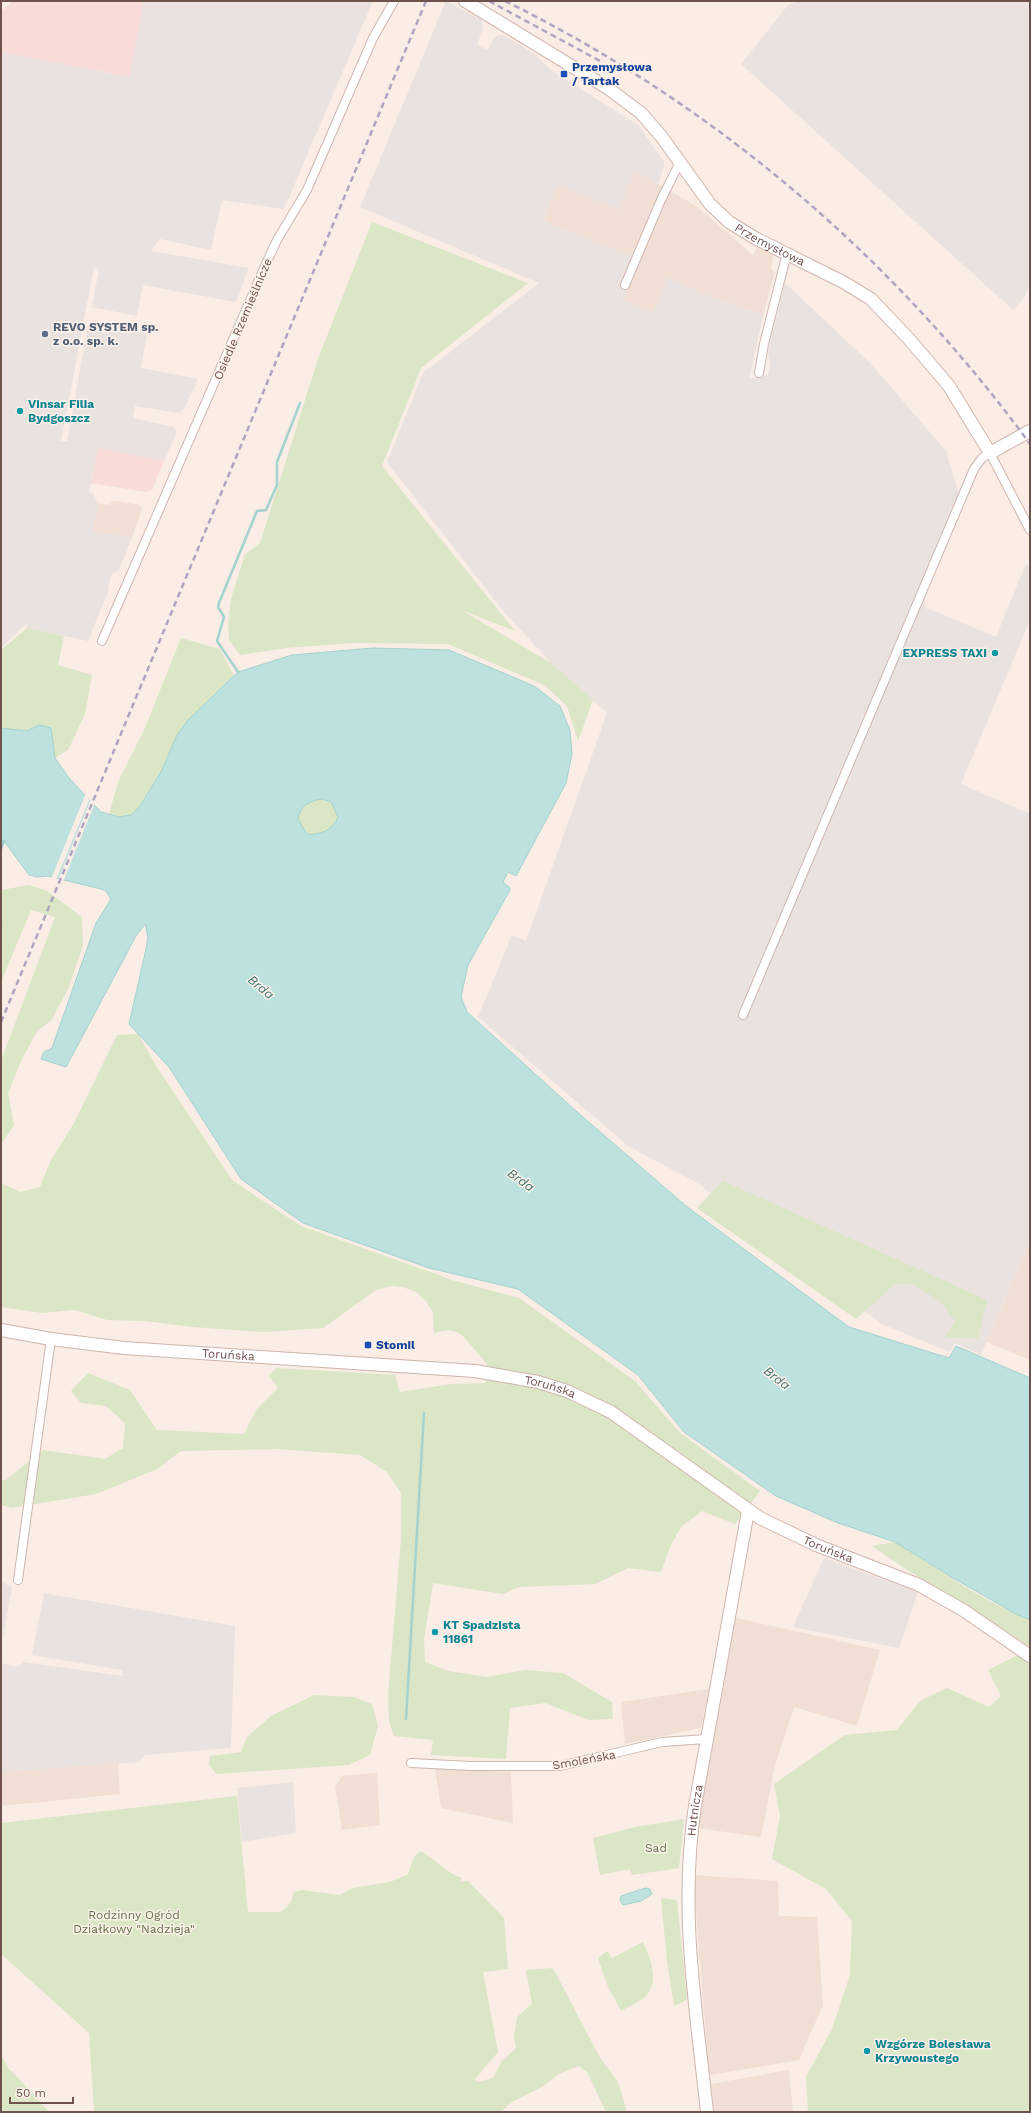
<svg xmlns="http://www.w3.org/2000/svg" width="1031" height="2113" viewBox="0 0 1031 2113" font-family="'Work Sans',sans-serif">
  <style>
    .residential { fill: #f1ded4 }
    .commercial { fill: #f9dcda }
    .industrial { fill: #eae2df }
    .green { fill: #dae6c5 }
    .water { fill: #bce1de; stroke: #a3d2cf; fill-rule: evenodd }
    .pier { fill: #faede5 }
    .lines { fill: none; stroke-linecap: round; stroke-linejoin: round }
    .stream { stroke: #a3d2cf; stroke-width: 2.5 }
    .street-casing { stroke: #ccb6b0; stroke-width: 10 }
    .secondary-casing { stroke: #cfb5ad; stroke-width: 14 }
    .street { stroke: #fff; stroke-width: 8 }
    .secondary { stroke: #fff; stroke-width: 12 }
    .rail { stroke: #aea5c2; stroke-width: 2.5; stroke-dasharray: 6 4; stroke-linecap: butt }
    .transit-dot { fill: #1a4fb4; stroke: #fdf2eb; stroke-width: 1.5 }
    .service-dot { fill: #5c6f8a; stroke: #fdf2eb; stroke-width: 1.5 }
    .culture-dot { fill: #0f9aa8; stroke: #fdf2eb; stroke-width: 1.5 }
    .labels { text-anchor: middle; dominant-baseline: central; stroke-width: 3; stroke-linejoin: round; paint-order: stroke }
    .transit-label { font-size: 12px; font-weight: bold; fill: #164399; stroke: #fdf2eb; text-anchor: start }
    .street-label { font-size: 12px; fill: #70524d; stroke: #fdf2eb }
    .service-label { font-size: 12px; font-weight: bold; fill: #4e5e75; stroke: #fdf2eb; text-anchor: start }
    .culture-label { font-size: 12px; font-weight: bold; fill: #0d838f; stroke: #fdf2eb; text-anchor: start }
    .park-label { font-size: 12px; fill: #5e7546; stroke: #fdf2eb }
    .water-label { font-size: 13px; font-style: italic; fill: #427471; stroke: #fdf2eb }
  </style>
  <rect width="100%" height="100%" fill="#faede5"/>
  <path class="residential" d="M635,170L696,206L753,255L757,247L773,255L771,269L775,272L764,312L760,314L704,294L668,278L653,313L623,300L618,285L630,256L544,221L557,185L600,202Z
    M114,501L141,505L142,509L132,538L92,531L98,503L108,505Z
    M1030,1241V1360L987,1342Z
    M732,1617L880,1650L857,1726L794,1707L775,1765L761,1837L697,1828L724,1685Z
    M709,1689L701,1728L625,1744L621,1702Z
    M118,1763L120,1794L1,1806V1772Z
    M435,1769L511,1772L513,1823L441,1808Z
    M377,1773L380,1825L342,1830L335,1787L342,1776Z
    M693,1875L778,1881L779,1916L817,1917L823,2005L799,2060L711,2075L709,2073Z
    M789,2070L793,2112H714L711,2084Z"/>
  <path class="commercial" d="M14,1H144L130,77L1,52V11Z
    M98,448L164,461L152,490L146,492L91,483Z"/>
  <path class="industrial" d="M144,1H373L284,209L222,200L211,250L160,239L151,251L249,268L236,302L143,285L137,316L92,307L99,269L94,267L61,441H67L88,326L92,323L147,333L141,368L198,379L184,409L179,413L135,406L133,418L173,427L177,432L164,461L98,448L89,492L93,493L98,503L93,531L132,538L119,570L112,574L108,587L109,589L88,641L27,628V623L1,648V52L129,77Z
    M446,1L482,20L483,28L477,45L488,50L494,37L502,34L533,53L551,70L638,125L663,160L665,164L658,184L635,171L619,210L557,185L544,221L631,256L619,284L628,288L623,300L653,312L668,277L704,294L760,314L764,312L749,379L768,375L770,365L768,351L785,283L871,364L946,451L959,495L924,577L925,607L996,637L1026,563L1030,568V620L961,784L1030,814V1241L981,1355L955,1343L950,1352L882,1324L699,1184L628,1146L478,1017L512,935L526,941L607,713L551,663L500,607L387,462L423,373L539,283L360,207Z
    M800,1H1030V284L1024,298L1013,310L741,64L788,5Z
    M824,1558L918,1592L899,1648L793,1627Z
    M1,1581L12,1588L1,1648Z
    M44,1593L235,1626L231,1748L145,1755L138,1762L1,1772V1663L17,1667L24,1662L123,1676L122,1670L32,1655Z
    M293,1782L296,1833L242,1842L237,1788Z"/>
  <path class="green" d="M372,222L528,283L421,368L382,466L515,631L461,610L551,663L593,700L578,741L567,706L544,685L448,644L352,643L286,648L240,655L229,640L228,625L231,599L245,554L260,543L318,359Z
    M27,628L64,636L58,665L92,675L85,714L68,750L55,758L39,726L27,731L1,728V650Z
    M181,638L220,649L234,676L189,719L177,735L161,772L140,806L131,815L119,817L109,814L119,780L145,728Z
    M322,799L331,802L338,817C334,830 320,836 307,834L298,819C300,806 309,801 322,799Z
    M29,885L47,891L82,917L83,946L68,989L51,1021L37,1031L22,1059L8,1093L14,1125L1,1144V1183L20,1192L40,1187L50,1162L74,1123L117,1035L138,1034L155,1064L232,1180L301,1226L455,1281L519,1298L635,1381L680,1433L760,1491L735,1524L702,1511L681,1527L670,1547L661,1572L628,1568L595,1584L519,1587L503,1594L433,1583L424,1639L425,1662L448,1671L487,1677L525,1670L563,1673L612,1702L613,1719L589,1720L545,1703L510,1708L506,1759L431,1755L433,1740L394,1736L389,1722L388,1695L401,1539V1493L387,1472L360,1455L278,1449L181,1451L157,1469L96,1494L11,1508L1,1505V1480H6L43,1450L105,1459L123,1448L125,1423L106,1406L81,1403L71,1391L88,1373L130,1390L157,1430L244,1434L256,1410L278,1388L269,1376L276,1368L395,1375L400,1392L452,1384L486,1383L487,1364L462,1335C450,1328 445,1330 434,1333L433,1313L426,1301L416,1292L403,1287L392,1286L376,1290L323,1328L264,1332L193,1327L145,1321L107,1320L75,1310L42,1313L1,1307V1061L55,917L31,910L1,982V890Z
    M723,1181L987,1300L978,1338H945L955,1321L943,1303L913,1284H895L856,1319L697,1208Z
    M895,1542C938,1569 982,1601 1030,1620V1647C977,1613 923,1582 872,1546Z
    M1018,1655L1030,1664V2112H808L806,2077L832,2029L850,1975L852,1921L826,1889L772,1859L780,1816L774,1784L845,1735L897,1730L920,1701L947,1688L989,1707L1001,1696L988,1670Z
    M314,1695L353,1697L372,1704L378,1726L370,1755L348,1765L217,1774L209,1765L210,1756L241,1752L247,1737L271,1716Z
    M237,1796L248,1912H279C289,1908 291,1902 294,1892L302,1890L340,1895L353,1888L390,1882L408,1874L414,1857L420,1851C435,1858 446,1873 462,1878L460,1882L468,1881L504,1918L508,1969L483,1972L498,2052L474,2080L479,2082L493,2078L502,2061L516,2048L514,2038L517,2017L532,2004L526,1970L553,1968L599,2056L618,2082L627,2112H606L587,2072L578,2066L559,2074L542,2087L512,2102L501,2112H94L89,2033L1,1954V1823Z
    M684,1819L679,1868L632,1875L630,1869L600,1875L593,1838L635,1827Z
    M661,1898L677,1900L687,2000L674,2006L667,1961Z
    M643,1942C650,1958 660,1980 646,1996C640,2002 628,2007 621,2011L608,1987L598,1958L607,1951L612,1958Z
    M1,2054L10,2071H12L49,2112H1Z"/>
  <path class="water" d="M373,648L449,650L534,686L560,706L570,730L572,754L566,783L516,876L508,872L503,882L509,887L510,890L468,965L461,997L467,1012L576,1111L686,1206L849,1327L949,1358L956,1346L1030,1378V1620L1016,1614L953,1578L895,1542L838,1523L776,1496L684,1432L638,1375L518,1289L429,1268L303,1223L241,1179L169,1067L129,1024L146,949L148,937L145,924L136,936L66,1067L41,1059L44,1052L52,1048L96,923L111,899L105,890L48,876L37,877L29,875L4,841L1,842V728L27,731L39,725L51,728L55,758L69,778L101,812L119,817L131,815L140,806L161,772L177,735L189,719L238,672L292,655ZM322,799L331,802L338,817C334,829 320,836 307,834L298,819C300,806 309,801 322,799Z
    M645,1888L650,1889L652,1894L641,1901L623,1905L620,1900L621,1896Z"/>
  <path class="pier" d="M86,793L90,798L56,880L51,879Z
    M91,799L95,803L63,882L58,880Z"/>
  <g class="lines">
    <path class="stream" d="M238,672L217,641L224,617L218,607L219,603L257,511L266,510L277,485V462L300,403
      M1,849L4,841
      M1,919V925
      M406,1719L424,1413"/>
    <g class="street-casing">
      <path id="street" d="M625,285L661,200L680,162
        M759,373L764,344L787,253
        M102,641L265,266L277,240L307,190L373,38L394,1
        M743,1015L974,469L982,458L990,453L1030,530
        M18,1580L51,1339
        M411,1763L471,1766H560L662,1742L707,1739"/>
    </g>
    <g class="secondary-casing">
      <g id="secondary">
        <path id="s1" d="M465,1L609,89L641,113L661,136L710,204L729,222L755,238L845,283L871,299L909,339L949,386L990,453L1030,431"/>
        <path id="s2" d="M1,1330L51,1339L124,1348L475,1371L538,1382L567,1391L611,1412L760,1518L816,1545L919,1585L963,1610L1030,1656"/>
        <path id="s3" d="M707,2112C696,2008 679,1911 695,1806L748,1511"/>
      </g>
    </g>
    <use href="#street" class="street"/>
    <use href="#secondary" class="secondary"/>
    <path class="rail" d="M489,1L602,62
      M505,1C714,104 893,257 1030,444
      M1,1022L426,1"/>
  </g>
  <g class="transit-dot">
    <rect x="560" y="70" width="8" height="8" rx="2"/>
    <rect x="364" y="1341" width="8" height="8" rx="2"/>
  </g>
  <circle class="service-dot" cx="45" cy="334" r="4"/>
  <g class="culture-dot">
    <circle cx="20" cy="411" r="4"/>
    <circle cx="995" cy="653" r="4"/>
    <circle cx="435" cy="1632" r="4"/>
    <circle cx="867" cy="2051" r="4"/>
  </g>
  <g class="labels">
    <g class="transit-label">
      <text x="572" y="67">Przemysłowa<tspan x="572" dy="14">/ Tartak</tspan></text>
      <text x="376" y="1345">Stomil</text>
    </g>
    <g class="street-label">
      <text stroke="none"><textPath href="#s1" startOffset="396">Przemysłowa</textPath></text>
      <text transform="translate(243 319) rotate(-67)">Osiedle Rzemieślnicze</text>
      <text stroke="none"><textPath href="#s2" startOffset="229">Toruńska</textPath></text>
      <text stroke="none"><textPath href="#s2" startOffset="553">Toruńska</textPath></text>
      <text stroke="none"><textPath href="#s2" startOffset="877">Toruńska</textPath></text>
      <text transform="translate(584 1760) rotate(-10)">Smoleńska</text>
      <text stroke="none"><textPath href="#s3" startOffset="303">Hutnicza</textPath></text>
    </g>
    <g class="service-label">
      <text x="53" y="327">REVO SYSTEM sp.<tspan x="53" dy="14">z o.o. sp. k.</tspan></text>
    </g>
    <g class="culture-label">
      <text x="28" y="404">Vinsar Filia<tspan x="28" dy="14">Bydgoszcz</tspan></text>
      <text x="987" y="653" text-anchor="end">EXPRESS TAXI</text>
      <text x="443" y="1625">KT Spadzista<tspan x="443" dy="14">11861</tspan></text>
      <text x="875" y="2044">Wzgórze Bolesława<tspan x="875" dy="14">Krzywoustego</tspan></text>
    </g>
    <g class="park-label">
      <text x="656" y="1848">Sad</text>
      <text x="134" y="1915">Rodzinny Ogród<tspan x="134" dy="14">Działkowy "Nadzieja"</tspan></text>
    </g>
    <g class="water-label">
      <text transform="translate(261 987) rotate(40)">Brda</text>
      <text transform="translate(521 1180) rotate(36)">Brda</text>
      <text transform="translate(777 1378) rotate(38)">Brda</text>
    </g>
  </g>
  <rect width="1031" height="2113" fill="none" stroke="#70524d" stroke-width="4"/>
  <path d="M10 2097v6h63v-6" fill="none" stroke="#70524d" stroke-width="2"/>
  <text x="16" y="2097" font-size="12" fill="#70524d" stroke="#fdf2eb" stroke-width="3" paint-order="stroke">50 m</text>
</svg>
